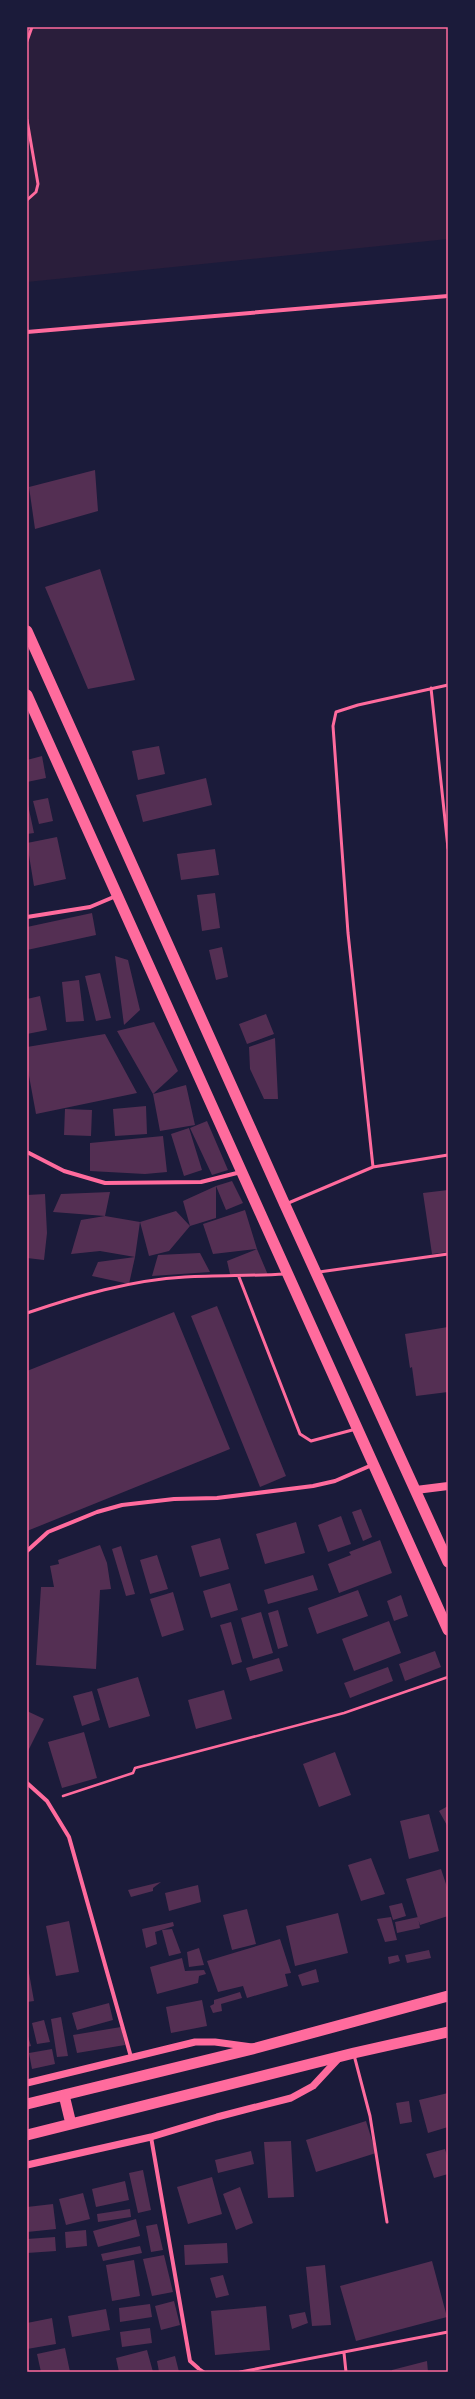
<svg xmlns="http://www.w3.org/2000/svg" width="475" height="2399" viewBox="0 0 475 2399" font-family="Barlow,sans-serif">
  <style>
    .green { fill: #2a1e3b }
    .building { fill: #542f53 }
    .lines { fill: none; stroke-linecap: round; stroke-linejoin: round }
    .path { stroke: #ff6b9d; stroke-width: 2.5 }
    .service { stroke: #ff6b9d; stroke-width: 3 }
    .minor { stroke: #ff6b9d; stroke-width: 4 }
    .tertiary { stroke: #ff6b9d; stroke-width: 7 }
    .secondary { stroke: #ff6b9d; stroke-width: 8 }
    .trunk { stroke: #ff6b9d; stroke-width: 11 }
    .neatline { fill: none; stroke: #ff6b9d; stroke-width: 1.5 }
  </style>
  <rect width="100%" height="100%" fill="#1b1b3a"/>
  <path class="green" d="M27,27H448V239L27,282Z"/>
  <path class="building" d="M95,470L98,511L35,529L29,487Z
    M100,569L135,680L88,689L45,587Z
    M159,746L165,774L138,780L132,751Z
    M42,756L46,778L27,782V760Z
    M206,778L212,805L143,822L136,795Z
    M48,798L53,821L39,824L33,801Z
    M27,800L34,833L27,834Z
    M57,837L66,879L34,886L27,843Z
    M215,849L219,875L181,880L177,854Z
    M215,893L220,928L202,931L197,895Z
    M92,913L96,935L27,950V927Z
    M222,947L228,977L216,980L209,950Z
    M115,956L128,960L140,1010L124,1025Z
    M100,973L111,1018L96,1021L85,976Z
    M79,980L84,1021L66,1022L62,982Z
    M40,996L47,1030L27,1034V999Z
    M266,1014L274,1034L247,1044L239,1024Z
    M154,1022L178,1071L153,1094L117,1031Z
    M105,1034L137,1093L36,1114L27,1065V1047Z
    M275,1038L278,1099H264L250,1069L249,1047Z
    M186,1085L195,1125L160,1131L153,1094Z
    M146,1106L147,1134L115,1136L113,1109Z
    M65,1109L92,1110L91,1136L64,1135Z
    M207,1121L228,1170L212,1175L190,1128Z
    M189,1128L202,1170L184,1176L171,1134Z
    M163,1136L167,1172L145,1174L90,1171V1143Z
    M232,1181L243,1203L226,1210L216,1186V1218L190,1226L169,1251L149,1256L140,1222L176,1211L190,1226L183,1201L216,1186Z
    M448,1190V1252L432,1254L423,1193Z
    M110,1192L105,1216L53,1212L61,1194Z
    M45,1194L47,1233L44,1260L27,1258V1195Z
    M245,1210L257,1249L268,1275L230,1274L227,1261L257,1249L213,1254L203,1224Z
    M105,1216L140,1222L135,1257L129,1284L92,1276L98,1262L135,1257L100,1251L71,1254L81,1220Z
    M200,1253L210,1272L152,1276L158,1255Z
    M217,1306L286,1476L260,1487L191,1316Z
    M174,1312L230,1449L27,1531V1371Z
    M448,1327V1392L416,1396L412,1367L410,1368L405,1334Z
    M361,1509L372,1537L363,1541L352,1512Z
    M341,1516L351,1544L328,1552L318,1525Z
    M296,1522L305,1553L265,1564L256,1534Z
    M220,1538L229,1569L200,1577L191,1546Z
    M380,1540L392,1573L339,1593L328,1564L351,1555L349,1552Z
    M100,1545L107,1563L111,1589L100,1590L96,1669L36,1665L41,1587H54L50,1566L59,1564L58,1560Z
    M121,1546L135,1594L126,1596L112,1549Z
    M157,1555L168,1589L150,1594L140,1560Z
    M313,1575L318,1590L268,1604L264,1590Z
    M230,1583L238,1610L211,1618L203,1591Z
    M358,1590L368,1616L317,1634L308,1608Z
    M173,1592L184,1630L162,1637L150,1599Z
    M401,1595L408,1616L394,1621L387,1601Z
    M278,1610L288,1646L278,1649L268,1613Z
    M261,1612L273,1653L253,1659L241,1618Z
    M389,1621L401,1653L354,1671L342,1639Z
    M231,1622L242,1662L232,1665L220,1625Z
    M435,1651L441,1667L405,1681L399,1664Z
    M279,1658L283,1671L250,1681L246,1668Z
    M388,1667L393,1681L350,1698L344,1683Z
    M138,1677L150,1716L109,1728L97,1689Z
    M224,1690L232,1719L196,1729L188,1700Z
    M92,1691L100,1720L82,1726L73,1696Z
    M27,1711L44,1719L27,1753Z
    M84,1732L97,1778L62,1788L48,1742Z
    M335,1752L351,1795L319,1807L303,1764Z
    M448,1806V1827L439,1811Z
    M429,1814L439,1851L409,1859L400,1821Z
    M371,1858L385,1894L361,1901L348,1865Z
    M441,1869L448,1890V1916L420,1925L406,1879Z
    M161,1882L153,1888V1891L131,1897L128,1890Z
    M198,1885L201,1902L169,1911L165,1893Z
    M402,1903L406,1916L393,1920L389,1906Z
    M247,1909L256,1944L232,1950L223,1915Z
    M338,1913L348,1953L295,1966L286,1926Z
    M391,1917L397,1940L385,1942L377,1919Z
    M418,1917L420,1928L397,1933L395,1922Z
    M69,1921L79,1972L56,1976L46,1926Z
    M173,1922L174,1926L155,1932L157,1944L146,1948L142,1929Z
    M172,1929L181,1953L169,1956L162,1930Z
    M280,1939L291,1973L285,1974L288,1986L247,1998L243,1986L218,1992L207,1961Z
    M199,1948L204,1965L189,1967L187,1952Z
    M429,1950L431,1958L407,1963L405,1955Z
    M398,1955L400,1961L389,1964L388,1957Z
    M182,1958L185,1971L204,1970L206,1974L199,1976L198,1983L157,1994L150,1967Z
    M27,1962L34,2001L27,2002Z
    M316,1969L319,1982L302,1986L298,1975Z
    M240,1992L242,1998L221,2004L222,2011L213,2013L210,2006L214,2004V2000Z
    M202,2000L207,2026L171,2033L166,2007Z
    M109,2003L113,2020L77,2030L72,2013Z
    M61,2017L68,2056L57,2057L51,2019Z
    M44,2020L50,2042L37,2044L32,2023Z
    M121,2027L125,2045L77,2053L73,2035Z
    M27,2033L31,2046L27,2047Z
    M52,2049L55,2064L32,2069L29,2053Z
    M448,2093V2127L428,2133L419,2100Z
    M409,2101L412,2122L400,2124L396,2103Z
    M366,2121L376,2153L316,2172L306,2140Z
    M291,2141L294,2197L268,2198L264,2142Z
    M445,2149L448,2159V2174L434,2178L426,2154Z
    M251,2151L254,2164L218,2173L215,2160Z
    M143,2170L151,2210L138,2213L129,2173Z
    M212,2177L222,2214L188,2224L177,2187Z
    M125,2181L129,2200L96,2207L92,2189Z
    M240,2187L253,2223L236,2230L223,2194Z
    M83,2193L90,2219L66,2225L59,2199Z
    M53,2204L56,2229L27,2232V2207Z
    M130,2209L131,2217L98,2222L97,2214Z
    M136,2219L140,2236L98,2247L93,2231Z
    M157,2224L163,2250L151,2252L146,2226Z
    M86,2230L87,2246L66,2248L65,2232Z
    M55,2237L56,2251L27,2253V2239Z
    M227,2243L228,2263L185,2265L184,2245Z
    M140,2246L142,2253L103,2261L101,2254Z
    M164,2255L173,2292L152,2296L143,2259Z
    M134,2260L140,2296L112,2301L106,2265Z
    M432,2261L447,2317L356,2341L340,2286Z
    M325,2265L331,2325L312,2326L306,2267Z
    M223,2275L229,2295L216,2298L210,2278Z
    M174,2301L180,2325L161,2330L155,2306Z
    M150,2304L152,2317L120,2322L119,2308Z
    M266,2306L270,2350L215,2355L211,2311Z
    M106,2309L110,2330L72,2337L68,2316Z
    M305,2312L308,2323L292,2329L289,2315Z
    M52,2318L56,2344L27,2349V2323Z
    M150,2328L152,2343L122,2347L120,2332Z
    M65,2348L70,2372H41L37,2354Z
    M147,2350L153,2372H119L116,2358Z
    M175,2356L179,2372H159L157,2361Z
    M427,2361L428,2372H392V2370Z"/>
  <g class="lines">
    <path class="path" d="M63,1796L133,1773L135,1768L344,1713L448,1677"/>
    <path class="service" d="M27,41L32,27
      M27,120L38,184L36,192L27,200
      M431,688L448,848
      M373,1167L348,933L333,726L336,712L358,705L448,685
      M286,1204L373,1167L448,1155
      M319,1272L448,1254
      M239,1277L300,1434L311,1441L356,1429
      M27,1313C77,1296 131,1280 185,1277C218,1275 252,1276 285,1274
      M354,2055L370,2116L387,2222
      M344,2353L346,2372
      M198,2368L204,2372
      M240,2372L448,2332"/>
    <path class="minor" d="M27,332L448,296
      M27,917L90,907L116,896
      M27,1152L64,1171L105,1183L201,1182L241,1172
      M27,1551L48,1532L97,1512L122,1505L174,1499L217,1498L313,1486L335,1481L372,1465
      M27,1783L47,1801L69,1837L131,2057
      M151,2137L190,2361L198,2368"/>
    <path class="tertiary" d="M27,2083L195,2042H215L252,2047
      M27,2165L151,2137L217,2117L291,2098L313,2086L339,2058"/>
    <path class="secondary" d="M416,1490L448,1486"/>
    <path class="trunk" d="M27,631L285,1205L448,1562
      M27,695L448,1630
      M64,2095L71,2124
      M27,2104L256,2048L448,1996
      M27,2135L354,2053L448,2032"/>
  </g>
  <rect width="475" height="2399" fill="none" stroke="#1b1b3a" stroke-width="56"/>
  <rect x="28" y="28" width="419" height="2343" class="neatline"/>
</svg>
